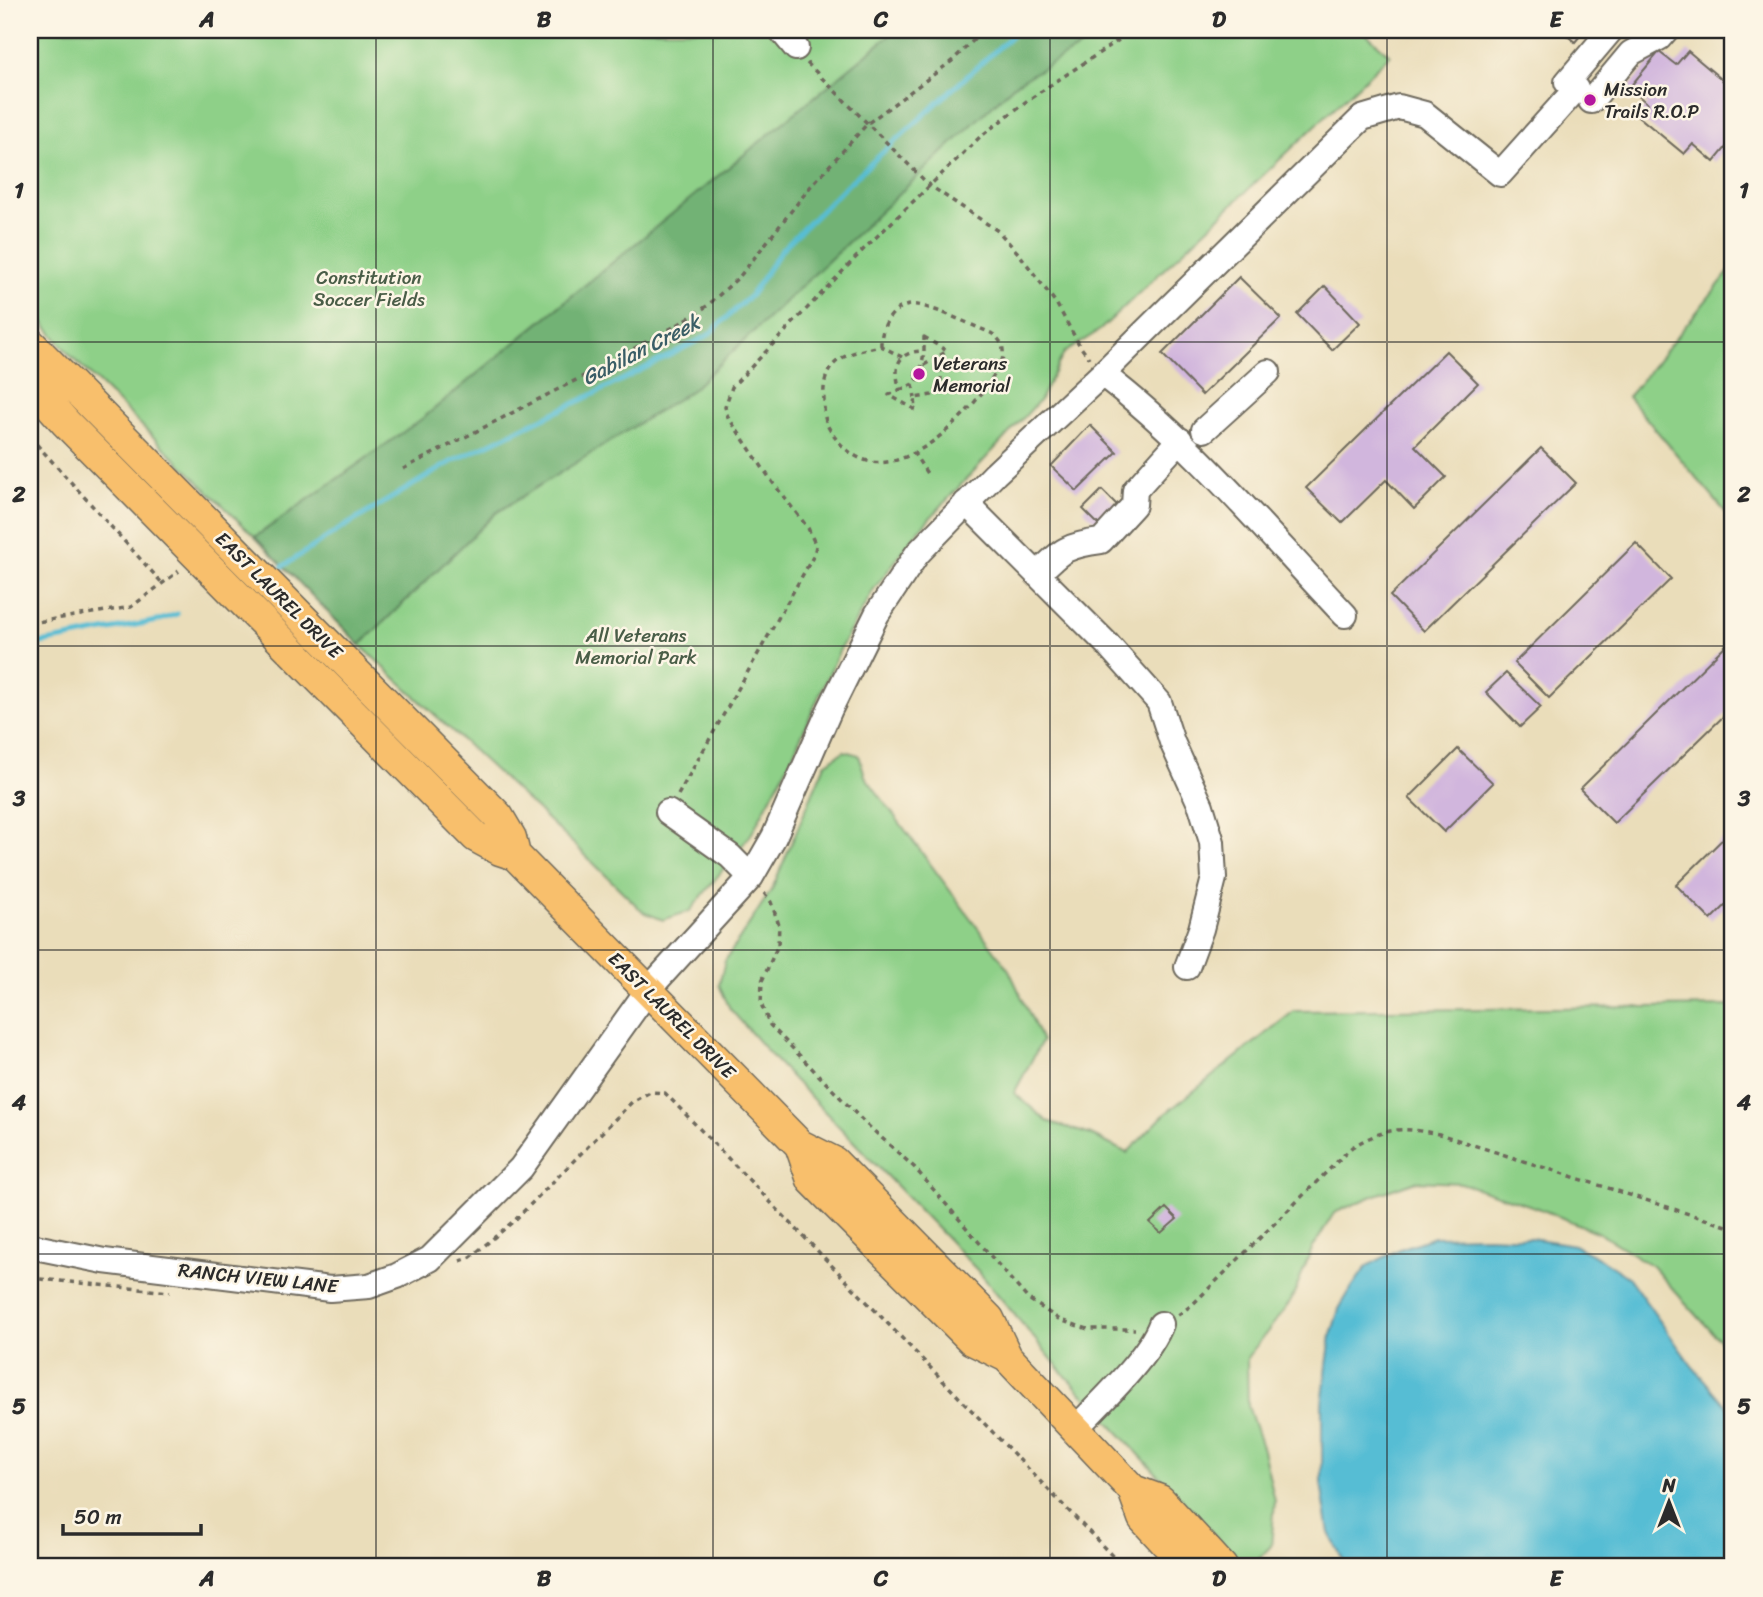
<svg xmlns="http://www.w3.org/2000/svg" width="1763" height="1597" viewBox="0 0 1763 1597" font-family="Sriracha,sans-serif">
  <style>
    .green { fill: #8ed088; stroke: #5c7e5a; stroke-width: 2 }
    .forest { fill: #72b274; stroke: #4e6e50; stroke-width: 2 }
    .water { fill: #56bdd4; stroke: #407480; stroke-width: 2 }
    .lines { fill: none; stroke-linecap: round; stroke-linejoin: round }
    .stream { stroke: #56bdd4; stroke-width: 5 }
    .building { fill: #d1b6dd }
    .minor-casing { stroke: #6e695d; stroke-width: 28 }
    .major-casing { stroke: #6e695d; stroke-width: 33 }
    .path { stroke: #6e695d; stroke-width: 3.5; stroke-dasharray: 5 5; stroke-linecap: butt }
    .minor { stroke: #fff; stroke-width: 24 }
    .major { stroke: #f8bf6c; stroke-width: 30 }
    .grid { fill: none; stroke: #2b2b2b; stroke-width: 2; stroke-opacity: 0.55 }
    .poi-dot { fill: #b5179e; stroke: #fcf5e5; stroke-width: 2.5 }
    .labels { text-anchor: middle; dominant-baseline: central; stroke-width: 5; stroke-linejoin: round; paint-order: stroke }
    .poi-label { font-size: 19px; fill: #2b2b2b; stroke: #fcf5e5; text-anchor: start }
    .park-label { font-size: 19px; fill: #495d47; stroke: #fcf5e5 }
    .street-label { font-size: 19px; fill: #2b2b2b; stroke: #fcf5e5 }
    .water-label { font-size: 21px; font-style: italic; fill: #3a5e66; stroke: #fcf5e5 }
    .neatline { fill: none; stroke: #2b2b2b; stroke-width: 2.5 }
    .grid-label { font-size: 23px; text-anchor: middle; font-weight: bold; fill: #2b2b2b }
  </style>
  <rect width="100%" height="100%" fill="#fcf5e5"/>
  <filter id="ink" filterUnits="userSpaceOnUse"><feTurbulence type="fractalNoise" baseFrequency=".0143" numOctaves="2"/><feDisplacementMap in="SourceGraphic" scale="14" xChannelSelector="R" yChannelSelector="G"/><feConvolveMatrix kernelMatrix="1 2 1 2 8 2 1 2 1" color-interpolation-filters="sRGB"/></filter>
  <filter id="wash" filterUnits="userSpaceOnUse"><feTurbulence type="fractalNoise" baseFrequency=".00686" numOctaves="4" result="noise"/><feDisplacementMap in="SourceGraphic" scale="28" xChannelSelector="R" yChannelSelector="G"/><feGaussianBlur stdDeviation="1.57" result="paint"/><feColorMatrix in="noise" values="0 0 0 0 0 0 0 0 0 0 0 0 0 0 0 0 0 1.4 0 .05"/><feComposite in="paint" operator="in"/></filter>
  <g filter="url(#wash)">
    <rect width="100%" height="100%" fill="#eaddba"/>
    <path class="green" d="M30,30H1021L1016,83L1110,30H1362L1390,55L1100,330L1064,353L1040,400L920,529L874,589L841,647L791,759L752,833L690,911L663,920L643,912L578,848L360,645L255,537L67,352L30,306Z
      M1733,267V521L1628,397Z
      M844,751L859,755L865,776L1009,970L1042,1041L1014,1093L1047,1121L1091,1135L1127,1153L1165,1114L1294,1011L1733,1006V1355L1652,1266L1599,1233L1538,1208L1461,1183L1416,1181L1373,1196L1334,1213L1312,1249L1291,1301L1247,1358L1248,1406L1263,1450L1275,1501L1271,1546L1251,1567H1244L1064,1374L978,1271L776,1061L730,1009L719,985L725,961L772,889L825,764Z"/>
    <path class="forest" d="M896,30H1110L1015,84L692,390L496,513L360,645L255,537L423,418Z"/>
    <path class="water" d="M1488,1236L1531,1238L1574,1245L1602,1260L1629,1278L1692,1366L1731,1411L1730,1422L1733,1439V1567H1347L1329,1533L1322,1490V1404L1331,1335L1339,1309L1352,1287L1367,1266L1400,1249L1434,1237Z"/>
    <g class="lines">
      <path class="stream" d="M282,567L337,531L451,462L602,390L707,336L751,295L782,249L850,182L1018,30
        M30,645L157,621L177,614"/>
    </g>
    <g id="blocks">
      <path class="building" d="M1560,30H1585L1575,42Z
        M1688,51L1733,89V107L1730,110L1733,113V139L1714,162L1693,144L1684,154L1638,116L1648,104L1629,88L1659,52L1676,65Z
        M1239,277L1281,318L1202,395L1162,354Z
        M1325,286L1360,323L1332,350L1297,314Z
        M1446,351L1478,383L1415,446L1446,477L1414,509L1386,480L1342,523L1306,488Z
        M1090,425L1117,452L1077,491L1051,466Z
        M1541,448L1576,483L1424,631L1390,596Z
        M1102,490L1125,513L1106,532L1083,509Z
        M1636,543L1671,579L1549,698L1514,663Z
        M1731,640L1733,642V707L1614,823L1580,789Z
        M1506,673L1541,707L1520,727L1486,692Z
        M1458,749L1493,783L1444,832L1409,798Z
        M1733,829V898L1711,920L1676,885Z
        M1166,1208L1177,1219L1161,1233L1150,1223Z"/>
    </g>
  </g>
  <g filter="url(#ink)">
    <use href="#blocks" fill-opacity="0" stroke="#6e695d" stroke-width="2"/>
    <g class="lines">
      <g class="minor-casing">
        <path id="minor" d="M781,30L796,48
          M1567,82L1611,30
          M1591,101L1631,53L1659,38L1666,30
          M1102,374C1193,443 1267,533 1345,615
          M1204,430L1268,372
          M966,503L1108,645L1159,702L1172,742L1201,806L1212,842L1214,878L1201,929L1187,967
          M1038,574C1061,550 1068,545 1101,541L1134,505L1135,490L1180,440
          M668,812L730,856L751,877
          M30,1246L104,1261L330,1289L369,1286L397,1276L430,1259L521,1168L648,990L751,877L774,837L830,709L877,614L917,554L995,474L1102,374L1362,118L1399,107L1425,114L1500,174L1576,89
          M1075,1429C1100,1403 1149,1357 1161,1324"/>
      </g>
      <g class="major-casing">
        <path id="major" d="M30,343L498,816L511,838L515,855
          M30,383L66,423L476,837L500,850L515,855L800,1145L834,1162L989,1319L1007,1357L1133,1490L1143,1518L1188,1567
          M800,1145L812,1180L972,1340L1007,1357
          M1133,1490L1160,1500L1222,1567"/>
      </g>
      <path class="path" d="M807,63L929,185L998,231L1020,255L1056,303L1080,346L1089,358
        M924,337L947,351L936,358C943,372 944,383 932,395L915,398L916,410L889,395L900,390C893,367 897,351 924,351Z
        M881,346C880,323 897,299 922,306C945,312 969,324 991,333C999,338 1004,345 1003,354C1003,363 997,371 992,378C972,411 926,457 887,462C863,466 842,450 830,430C824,421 824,410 824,400C821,358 848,353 881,346L902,357
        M924,365L936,358
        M921,370L924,352
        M915.5 375a4.5 4.5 0 1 1 9 0a4.5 4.5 0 1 1-9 0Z
        M913,384L915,398
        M900,390L913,384L918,379
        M30,437L163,584
        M913,452L928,475
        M403,469L580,378L679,324L707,306L740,276L811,186L868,123L952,61L984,30
        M30,623L131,607L179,571
        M678,795L814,555L816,546L808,528L773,483L728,417L725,407L732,387L863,250L980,137L1028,100L1134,30
        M764,893L771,902L779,925L778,945L762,981L761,1004L770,1025L864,1122L914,1167L1027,1298L1060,1320L1088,1329H1135
        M460,1261L471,1257L516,1219L632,1102L650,1092L665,1093L1123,1567
        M30,1278L170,1292
        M1178,1315L1192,1305L1352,1147C1387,1127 1400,1127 1439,1134L1733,1228"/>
      <use href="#minor" class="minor"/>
      <use href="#major" class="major"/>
    </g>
  </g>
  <path class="grid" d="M376,30V1567M713,30V1567M1050,30V1567M1387,30V1567M30,342H1733M30,646H1733M30,950H1733M30,1254H1733"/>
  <g class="poi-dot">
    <circle cx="1590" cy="100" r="7"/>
    <circle cx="919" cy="374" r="7"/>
  </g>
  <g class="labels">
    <g class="poi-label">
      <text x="1604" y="89">Mission<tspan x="1604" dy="22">Trails R.O.P</tspan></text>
      <text x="933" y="363">Veterans<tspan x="933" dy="22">Memorial</tspan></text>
    </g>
    <g class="park-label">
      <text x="369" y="277">Constitution<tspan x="369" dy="22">Soccer Fields</tspan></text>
      <text x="636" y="635">All Veterans<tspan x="636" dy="22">Memorial Park</tspan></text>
    </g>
    <g class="street-label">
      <text transform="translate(279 595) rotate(45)">EAST LAUREL DRIVE</text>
      <text transform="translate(672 1015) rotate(45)">EAST LAUREL DRIVE</text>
      <text transform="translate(258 1278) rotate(6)">RANCH VIEW LANE</text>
    </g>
    <g class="water-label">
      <text transform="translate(641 350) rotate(-27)">Gabilan Creek</text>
    </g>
  </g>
  <rect width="1763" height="1597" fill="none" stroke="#fcf5e5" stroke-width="77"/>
  <g transform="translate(1669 1502)" stroke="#fcf5e5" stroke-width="5" paint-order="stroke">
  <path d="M0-5L12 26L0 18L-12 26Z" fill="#2b2b2b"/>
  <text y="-10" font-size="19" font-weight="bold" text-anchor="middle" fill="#2b2b2b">N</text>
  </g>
  <path d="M63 1524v10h138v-10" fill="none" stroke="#2b2b2b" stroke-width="3.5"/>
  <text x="74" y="1524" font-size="21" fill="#2b2b2b" stroke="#fcf5e5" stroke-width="5" paint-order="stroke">50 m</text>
  <rect x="38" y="38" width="1686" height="1520" class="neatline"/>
  <g class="grid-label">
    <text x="207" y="27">A</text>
    <text x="544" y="27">B</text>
    <text x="881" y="27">C</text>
    <text x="1219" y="27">D</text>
    <text x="1556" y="27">E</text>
    <text x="19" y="198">1</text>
    <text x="1744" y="198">1</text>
    <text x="19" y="502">2</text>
    <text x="1744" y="502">2</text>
    <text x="19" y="806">3</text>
    <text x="1744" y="806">3</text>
    <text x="19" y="1110">4</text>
    <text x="1744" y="1110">4</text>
    <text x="19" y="1414">5</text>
    <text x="1744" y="1414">5</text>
    <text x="207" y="1586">A</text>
    <text x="544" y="1586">B</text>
    <text x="881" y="1586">C</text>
    <text x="1219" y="1586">D</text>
    <text x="1556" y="1586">E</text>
  </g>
</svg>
